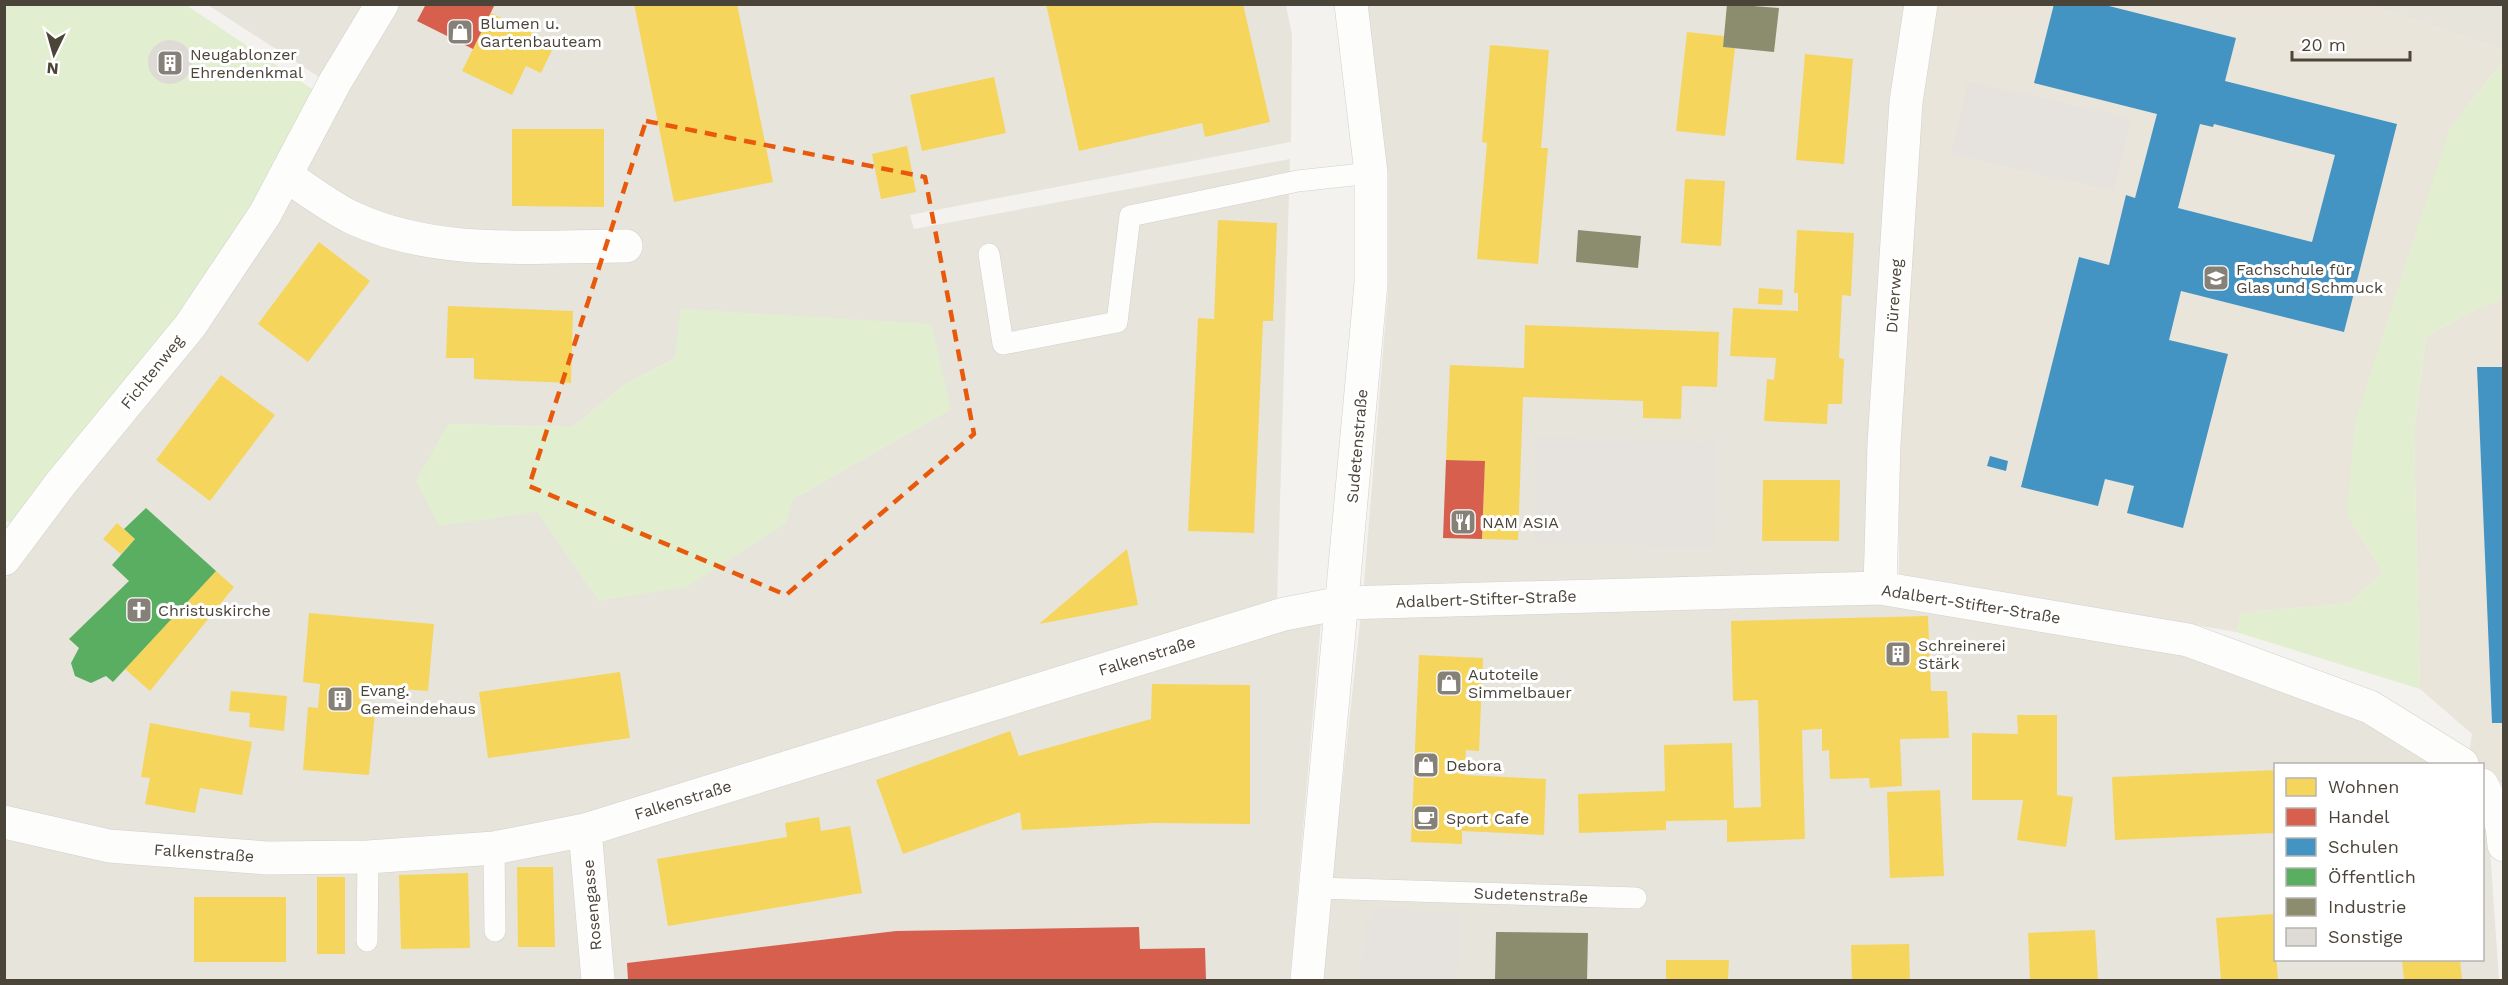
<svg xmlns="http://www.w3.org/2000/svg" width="2508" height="985" viewBox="0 0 2508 985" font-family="'Work Sans',sans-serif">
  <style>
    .residential { fill: #e7e4dc; fill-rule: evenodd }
    .education { fill: #eae5da }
    .green { fill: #e1eecf }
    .parking { fill: #e6e3df }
    .homes { fill: #f6d55c }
    .shops { fill: #d6604d }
    .schools { fill: #4393c3; fill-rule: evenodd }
    .public { fill: #5aae61 }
    .industry { fill: #8c8c6e }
    .building { fill: #dedbd6 }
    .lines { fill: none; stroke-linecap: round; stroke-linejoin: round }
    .service-casing { stroke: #d2d0cb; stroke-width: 22 }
    .minor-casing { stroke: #d2d0cb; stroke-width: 34 }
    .tertiary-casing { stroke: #d2d0cb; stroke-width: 34 }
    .service { stroke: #fdfdfc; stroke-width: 21 }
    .minor { stroke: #fdfdfc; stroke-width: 33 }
    .tertiary { stroke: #fdfdfc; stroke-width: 33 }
    .marked { fill: none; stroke: #e8590c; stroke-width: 4.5; stroke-dasharray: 12 8; stroke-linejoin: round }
    .labels { text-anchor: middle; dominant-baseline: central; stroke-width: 6; stroke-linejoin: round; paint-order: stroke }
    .poi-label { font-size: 16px; fill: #4b4439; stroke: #fff; text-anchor: start }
    .street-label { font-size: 16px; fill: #4b4439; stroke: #fff }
  </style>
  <rect width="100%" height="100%" fill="#f4f2ee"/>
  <path class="residential" d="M1367,4L1910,5L1875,597L2191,650L2364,720L2441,764H2276V960H2482L2483,823L2489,835L2499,980H1321L1363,595L1388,291L1387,173Z
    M208,5H367L322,79Z
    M396,5H1286L1292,35L1291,142L910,215L914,229L1290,159L1277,606L581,816L489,836L267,844L108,833L5,810V580L66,495ZM675,358L951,409L793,499L599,601L538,512L448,424L573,427L624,385Z
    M2369,5H2503V50Z
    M1321,621L1290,980H5L4,838L107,859L600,843L1286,626Z"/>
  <path class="education" d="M1934,5H2369L2503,50V61L2449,130L2347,514L2383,573L2349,603L2241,613L2236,632L1899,574V423L1916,115Z
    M2503,299V783H2489L2483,776L2482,764H2473L2468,760L2472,734L2420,689L2414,432L2426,336L2481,307Z"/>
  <path class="green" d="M4,5H186L315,91L277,170L178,322L21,522H4Z
    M2503,61V299L2481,307L2426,336L2414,432L2420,689L2236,632L2241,613L2349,603L2383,573L2347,514L2355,421L2449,130Z
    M681,309L931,324L951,409L793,499L786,523L687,587L599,601L537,512L439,526L416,481L448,424L573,427L624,385L675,358Z"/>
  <path class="parking" d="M1968,81L2131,118L2114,191L1951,154Z
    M1537,437L1717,442L1713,548L1534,542Z
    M1378,908L1462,914L1456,980H1360L1365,921Z"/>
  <path class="homes" d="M634,4H737L773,182L674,202Z
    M1046,4H1243L1270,122L1205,137L1202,123L1079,151Z
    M491,13L555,44L541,73L526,66L512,95L462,71Z
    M1687,32L1724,36L1723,47L1735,48L1725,136L1676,131Z
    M1490,45L1549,50L1541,148H1548L1538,264L1477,259L1487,143L1482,142Z
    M1805,54L1853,59L1844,164L1796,160Z
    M994,77L1006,133L922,151L910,95Z
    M512,129H604V207L512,206Z
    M907,146L916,192L881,199L872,154Z
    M1685,179L1725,181L1721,246L1681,243Z
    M1218,220L1277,223L1273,321H1263L1254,533L1188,531L1198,318L1214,319Z
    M1797,230L1854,233L1851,296L1842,295L1839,358L1844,359L1842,404H1828L1827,424L1764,421L1767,379L1774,380L1776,358L1730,356L1733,308L1798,311V293H1794Z
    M319,242L370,281L308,362L258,324Z
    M1759,288L1783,290L1782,305L1758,304Z
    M448,306L573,311L571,383L474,379V358H446Z
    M1525,325L1719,332L1717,387L1682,386L1681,419L1643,418V401L1523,397L1518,540L1482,539L1485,461L1446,460L1450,365L1524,368Z
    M221,375L275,415L210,501L156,460Z
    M1763,480H1840L1839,541H1762Z
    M117,523L135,539L121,554L103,539Z
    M1127,549L1138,605L1039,624Z
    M216,571L234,587L150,691L125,669Z
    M309,613L434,624L428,691L362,686L360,711L375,712L369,775L303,770L308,707L318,708L320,684L303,682Z
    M1928,616L1931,691H1947L1949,738L1900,739L1902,786L1870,788L1869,778L1830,779L1829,750L1822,751V729L1802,730L1805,839L1727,842V820L1666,821V830L1579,833L1578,794L1665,791L1664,745L1732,743L1734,808L1761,807L1758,700L1733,701L1731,621Z
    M1419,655L1483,658L1479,751L1466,750L1465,775L1546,779L1544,835L1462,831V844L1411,842Z
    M620,672L630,738L488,758L479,692Z
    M1152,684L1250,685V824L1152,823L1022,830L1020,812L903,854L876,780L1010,731L1019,756L1151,719Z
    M231,691L287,696L284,731L249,727L250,713L229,711Z
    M2017,715H2057V795L2073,797L2066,847L2017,840L2023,800H1972V733L2018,734Z
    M150,723L252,742L242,795L200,788L195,813L145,804L150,778L141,777Z
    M2276,770V833L2115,840L2112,777Z
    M1940,790L1944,876L1890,878L1887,792Z
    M819,817L821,831L850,826L862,893L668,926L657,859L787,837L785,823Z
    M517,867H553L555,947H518Z
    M468,873L470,948L401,949L399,875Z
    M317,877H345V954H317Z
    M194,897H286V962H194Z
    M2273,914L2278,980H2221L2216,918Z
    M2095,930L2098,980H2030L2028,933Z
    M1909,944L1910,980H1852L1851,945Z
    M1666,960H1729L1728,980H1666Z
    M2402,960H2460L2462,980H2404Z"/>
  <path class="shops" d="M426,4H495L473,49L417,21Z
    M1446,460L1485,461L1482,539L1443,538Z
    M1139,927L1140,949L1205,948L1206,980H628L627,963L896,931Z"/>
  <path class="schools" d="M2054,4H2101L2236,38L2225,81L2397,124L2344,332L2181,291L2169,340L2228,354L2183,528L2127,513L2134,486L2105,479L2098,506L2021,487L2079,257L2109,265L2126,195L2135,198L2157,114L2034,83ZM2200,124L2213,127L2214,124L2335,155L2312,242L2178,208Z
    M2477,367H2504V723H2492Z
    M1990,456L2008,461L2006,471L1987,466Z"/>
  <path class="public" d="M146,508L216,571L113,682L106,676L91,683L75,676L71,663L79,648L69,639L129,581L112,565L135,539L124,529Z"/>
  <path class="industry" d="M1727,4L1779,8L1774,52L1723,47Z
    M1578,230L1641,236L1638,268L1576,262Z
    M1496,932L1588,933L1587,980H1495Z"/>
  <path class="building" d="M148 62a22 22 0 1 1 44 0a22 22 0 1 1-44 0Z"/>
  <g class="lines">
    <g class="service-casing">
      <path id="service" d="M989,254L1003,344L1117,322L1130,216L1298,181L1371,173
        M494,848L495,931
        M1317,888L1636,898
        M367,941L368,857"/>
    </g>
    <g class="minor-casing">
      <path id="minor" d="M287,176C308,190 330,207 353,218C437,257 535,246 626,246
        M4,559L61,483L190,326L265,214L335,82L382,4
        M1880,588L1884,444L1906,102L1921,4
        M2482,785L2502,825L2504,845
        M4,822L109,846L267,858L368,857L494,848L585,830L1284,614L1342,603L1880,588L2188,640L2370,707L2462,764
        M585,830L598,980"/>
    </g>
    <g class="tertiary-casing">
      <path id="tertiary" d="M1307,980L1371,283V173L1351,4"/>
    </g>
    <use href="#service" class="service"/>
    <use href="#minor" class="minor"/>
    <use href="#tertiary" class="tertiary"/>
  </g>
  <path class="marked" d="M646,121L925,177L974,434L786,595L529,486Z"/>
  <defs>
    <g id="shop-square" transform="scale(1.35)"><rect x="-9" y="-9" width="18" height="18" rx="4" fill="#868178" stroke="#fff"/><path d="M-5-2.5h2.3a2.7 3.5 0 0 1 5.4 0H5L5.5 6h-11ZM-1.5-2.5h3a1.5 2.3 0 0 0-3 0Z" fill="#fff"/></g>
    <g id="building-square" transform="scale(1.35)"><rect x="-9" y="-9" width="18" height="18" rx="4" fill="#868178" stroke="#fff"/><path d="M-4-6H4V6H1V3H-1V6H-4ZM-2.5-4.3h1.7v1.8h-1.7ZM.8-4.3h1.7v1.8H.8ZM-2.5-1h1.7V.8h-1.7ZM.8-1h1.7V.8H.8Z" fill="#fff"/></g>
    <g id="school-square" transform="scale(1.35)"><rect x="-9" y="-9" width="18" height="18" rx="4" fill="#868178" stroke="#fff"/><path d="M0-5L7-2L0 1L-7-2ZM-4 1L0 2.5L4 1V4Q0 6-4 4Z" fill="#fff"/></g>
    <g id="restaurant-square" transform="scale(1.35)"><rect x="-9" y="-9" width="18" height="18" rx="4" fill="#868178" stroke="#fff"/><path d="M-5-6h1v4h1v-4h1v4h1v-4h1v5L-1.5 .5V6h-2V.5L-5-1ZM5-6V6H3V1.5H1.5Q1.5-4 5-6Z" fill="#fff"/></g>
    <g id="church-square" transform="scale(1.35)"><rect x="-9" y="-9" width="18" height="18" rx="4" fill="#868178" stroke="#fff"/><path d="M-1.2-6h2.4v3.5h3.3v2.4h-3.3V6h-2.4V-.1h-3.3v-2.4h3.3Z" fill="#fff"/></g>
    <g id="cafe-square" transform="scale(1.35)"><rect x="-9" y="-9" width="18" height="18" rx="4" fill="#868178" stroke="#fff"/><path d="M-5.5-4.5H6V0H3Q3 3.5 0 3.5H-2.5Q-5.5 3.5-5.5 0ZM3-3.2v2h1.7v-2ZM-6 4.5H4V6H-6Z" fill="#fff"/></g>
  </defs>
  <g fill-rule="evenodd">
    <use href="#shop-square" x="460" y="32"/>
    <use href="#building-square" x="170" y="63"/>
    <use href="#school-square" x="2216" y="278"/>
    <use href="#restaurant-square" x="1463" y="522"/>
    <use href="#church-square" x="139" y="610"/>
    <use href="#building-square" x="1898" y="654"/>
    <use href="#shop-square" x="1449" y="683"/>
    <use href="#building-square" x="340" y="699"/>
    <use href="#shop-square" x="1426" y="765"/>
    <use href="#cafe-square" x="1426" y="818"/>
  </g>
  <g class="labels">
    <g class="poi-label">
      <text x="480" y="23">Blumen u.<tspan x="480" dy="18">Gartenbauteam</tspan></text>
      <text x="190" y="54">Neugablonzer<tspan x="190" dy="18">Ehrendenkmal</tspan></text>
      <text x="2236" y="269">Fachschule für<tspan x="2236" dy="18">Glas und Schmuck</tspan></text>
      <text x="1482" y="522">NAM ASIA</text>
      <text x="158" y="610">Christuskirche</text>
      <text x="1918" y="645">Schreinerei<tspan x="1918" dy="18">Stärk</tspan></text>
      <text x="1468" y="674">Autoteile<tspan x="1468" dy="18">Simmelbauer</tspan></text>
      <text x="360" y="690">Evang.<tspan x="360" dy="18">Gemeindehaus</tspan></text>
      <text x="1446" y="765">Debora</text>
      <text x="1446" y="818">Sport Cafe</text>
    </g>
    <g class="street-label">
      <text transform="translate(1894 296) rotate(-86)">Dürerweg</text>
      <text transform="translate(152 372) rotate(-51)">Fichtenweg</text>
      <text transform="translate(1357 446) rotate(-85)">Sudetenstraße</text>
      <text transform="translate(1486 599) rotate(-2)">Adalbert-Stifter-Straße</text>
      <text transform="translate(1971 604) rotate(9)">Adalbert-Stifter-Straße</text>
      <text transform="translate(1147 656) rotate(-17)">Falkenstraße</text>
      <text transform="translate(683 800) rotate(-17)">Falkenstraße</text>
      <text transform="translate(204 853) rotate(4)">Falkenstraße</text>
      <text transform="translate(1531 895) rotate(2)">Sudetenstraße</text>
      <text transform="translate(592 905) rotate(-95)">Rosengasse</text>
    </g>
  </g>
  <rect width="2508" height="985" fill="none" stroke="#4b4439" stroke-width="12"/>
  <rect x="2274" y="763" width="210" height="198" fill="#ffffff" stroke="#b7b4b0" stroke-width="1.5"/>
  <rect x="2286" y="778" width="30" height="18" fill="#f6d55c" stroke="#b7b4b0" stroke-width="1.5"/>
  <text x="2328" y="793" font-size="18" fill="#4b4439">Wohnen</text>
  <rect x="2286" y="808" width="30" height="18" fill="#d6604d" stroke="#b7b4b0" stroke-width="1.5"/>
  <text x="2328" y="823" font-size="18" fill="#4b4439">Handel</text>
  <rect x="2286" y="838" width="30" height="18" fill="#4393c3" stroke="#b7b4b0" stroke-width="1.5"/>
  <text x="2328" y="853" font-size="18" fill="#4b4439">Schulen</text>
  <rect x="2286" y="868" width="30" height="18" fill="#5aae61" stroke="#b7b4b0" stroke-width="1.5"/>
  <text x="2328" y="883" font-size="18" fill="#4b4439">Öffentlich</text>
  <rect x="2286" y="898" width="30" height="18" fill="#8c8c6e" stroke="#b7b4b0" stroke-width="1.5"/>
  <text x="2328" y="913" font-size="18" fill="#4b4439">Industrie</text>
  <rect x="2286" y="928" width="30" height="18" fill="#dedbd6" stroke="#b7b4b0" stroke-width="1.5"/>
  <text x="2328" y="943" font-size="18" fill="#4b4439">Sonstige</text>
  <g transform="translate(54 54) rotate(185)" stroke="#ffffff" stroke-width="4.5" paint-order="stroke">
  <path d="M0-4.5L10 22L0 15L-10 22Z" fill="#4b4439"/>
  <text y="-9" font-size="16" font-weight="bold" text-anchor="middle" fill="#4b4439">N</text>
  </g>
  <path d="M2292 51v9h118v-9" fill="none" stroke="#4b4439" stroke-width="3"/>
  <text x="2301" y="51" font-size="18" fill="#4b4439" stroke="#ffffff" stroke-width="4.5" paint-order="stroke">20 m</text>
</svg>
